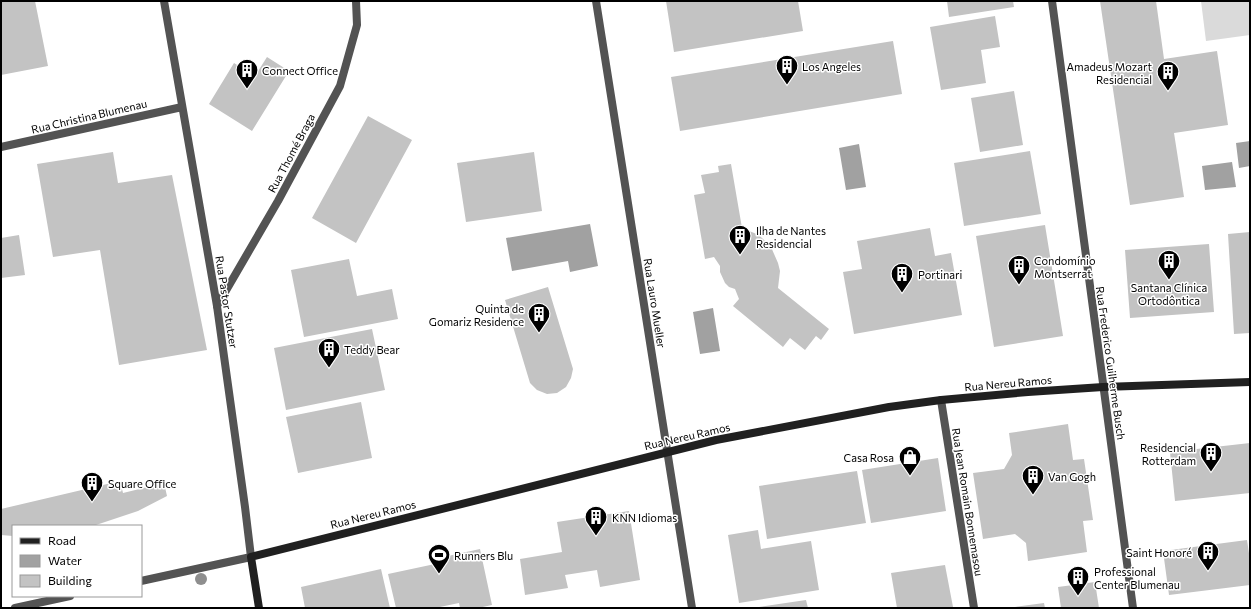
<svg xmlns="http://www.w3.org/2000/svg" width="1251" height="609" viewBox="0 0 1251 609" font-family="Commissioner,sans-serif">
  <style>
    .green { fill: #dadada }
    .water { fill: #a1a1a1 }
    .building { fill: #c3c3c3 }
    .lines { fill: none; stroke-linecap: round; stroke-linejoin: round }
    .service { stroke: #535353; stroke-width: 8 }
    .minor { stroke: #535353; stroke-width: 8 }
    .tertiary { stroke: #535353; stroke-width: 8 }
    .secondary { stroke: #202020; stroke-width: 8 }
    .tree { fill: #8e8e8e }
    .labels { text-anchor: middle; dominant-baseline: central; stroke-width: 3; stroke-linejoin: round; paint-order: stroke }
    .poi-label { font-size: 11px; fill: #000; stroke: #fff; text-anchor: start }
    .street-label { font-size: 11px; fill: #000; stroke: #fff }
  </style>
  <rect width="100%" height="100%" fill="#fff"/>
  <path class="green" d="M1201,1H1250V35L1206,41Z"/>
  <path class="water" d="M1250,141V166L1239,168L1236,143Z
    M859,144L866,187L846,190L839,148Z
    M1232,162L1236,187L1205,190L1202,166Z
    M590,224L598,266L570,272L568,261L512,271L506,238Z
    M713,308L720,351L700,354L693,312Z"/>
  <path class="building" d="M1,1H35L48,66L1,75Z
    M666,1H798L803,31L674,52Z
    M947,1H1013L1014,7L949,17Z
    M1100,1H1156L1164,59L1217,51L1228,125L1174,133L1184,197L1130,205Z
    M995,16L1000,47L981,50L986,83L941,90L930,27Z
    M893,41L902,94L680,131L671,77Z
    M267,57L289,71L252,131L209,104L234,63L255,76Z
    M1014,91L1023,145L980,152L971,98Z
    M368,116L412,140L356,243L312,218Z
    M1030,151L1041,214L964,226L954,163Z
    M113,152L118,183L172,175L207,350L119,365L100,250L53,257L37,164Z
    M534,152L542,211L466,222L457,163Z
    M731,164L742,228L759,235L771,247L778,263L780,271L778,288L829,329L821,340L816,336L805,350L790,338L783,347L733,306L739,299L735,289L729,287L725,283L720,272V266L714,257L705,259L694,195L705,193L701,175L719,172L718,166Z
    M1045,225L1063,336L994,347L976,236Z
    M930,228L935,256L951,253L962,315L854,334L843,272L862,269L857,241Z
    M1250,232V333L1234,334L1228,234Z
    M19,235L25,275L1,278V238Z
    M1209,244L1214,312L1130,318L1125,250Z
    M349,259L357,296L392,289L398,319L304,337L291,270Z
    M548,287L573,369L571,378L566,387L557,393L547,394L537,390L530,383L505,300Z
    M372,329L385,390L286,410L274,348Z
    M361,402L372,458L298,473L286,417Z
    M1068,424L1073,460L1084,459L1093,520L1083,521L1087,552L1028,561L1026,543L1015,534L983,539L973,473L1004,469L1012,455L1009,433Z
    M1250,443V493L1175,501L1170,452Z
    M938,458L946,511L871,523L862,470Z
    M857,471L866,523L767,539L759,486Z
    M120,481L123,493L164,483L167,496L138,511L93,526H13V536L1,535V509Z
    M629,511L640,580L600,587L597,570L565,575L568,588L525,595L520,559L562,552L557,522Z
    M758,530L761,549L811,541L819,590L739,603L728,535Z
    M1247,540L1250,560V585L1169,595L1163,551Z
    M480,549L492,605L478,608H460L459,603L435,608H396L388,574L449,561L448,556Z
    M945,565L953,607L897,608L891,573Z
    M381,569L390,608H305L301,587Z
    M1095,582L1099,608H1061L1058,587Z
    M806,600L808,608H759V607Z
    M1044,603L1045,608H1015V607Z"/>
  <g class="lines">
    <path class="service" d="M941,400L974,608"/>
    <path class="minor" d="M164,1L217,306
      M1052,1L1133,608
      M1,147L182,107
      M141,581L251,557
      M15,608L70,596"/>
    <path class="tertiary" d="M596,1L692,608
      M251,557L245,507L217,306L278,201L340,86L357,25L356,1"/>
    <path class="secondary" d="M259,608L251,557L716,440L889,407L941,400L1028,392L1103,387L1250,382"/>
  </g>
  <circle class="tree" cx="201" cy="579" r="6"/>
  <defs>
    <g id="building-pin" transform="scale(1.15)"><path d="M0 17L-7.5 6A9.5 9.5 0 1 1 7.5 6Z" fill="#000" stroke="#fff"/><path d="M-4-6H4V6H1V3H-1V6H-4ZM-2.5-4.3h1.7v1.8h-1.7ZM.8-4.3h1.7v1.8H.8ZM-2.5-1h1.7V.8h-1.7ZM.8-1h1.7V.8H.8Z" fill="#fff"/></g>
    <g id="shop-pin" transform="scale(1.15)"><path d="M0 17L-7.5 6A9.5 9.5 0 1 1 7.5 6Z" fill="#000" stroke="#fff"/><path d="M-5-2.5h2.3a2.7 3.5 0 0 1 5.4 0H5L5.5 6h-11ZM-1.5-2.5h3a1.5 2.3 0 0 0-3 0Z" fill="#fff"/></g>
    <g id="stadium-pin" transform="scale(1.15)"><path d="M0 17L-7.5 6A9.5 9.5 0 1 1 7.5 6Z" fill="#000" stroke="#fff"/><path d="M0-5a6.5 5 0 1 0 0 10a6.5 5 0 1 0 0-10ZM-3.5-1.8h7v3.6h-7Z" fill="#fff"/></g>
  </defs>
  <g fill-rule="evenodd">
    <use href="#building-pin" x="787" y="66"/>
    <use href="#building-pin" x="247" y="70"/>
    <use href="#building-pin" x="1168" y="72"/>
    <use href="#building-pin" x="740" y="236"/>
    <use href="#building-pin" x="1169" y="261"/>
    <use href="#building-pin" x="1019" y="266"/>
    <use href="#building-pin" x="902" y="274"/>
    <use href="#building-pin" x="539" y="314"/>
    <use href="#building-pin" x="329" y="349"/>
    <use href="#building-pin" x="1211" y="453"/>
    <use href="#shop-pin" x="910" y="457"/>
    <use href="#building-pin" x="1033" y="476"/>
    <use href="#building-pin" x="92" y="483"/>
    <use href="#building-pin" x="596" y="517"/>
    <use href="#building-pin" x="1208" y="552"/>
    <use href="#stadium-pin" x="439" y="555"/>
    <use href="#building-pin" x="1078" y="577"/>
  </g>
  <g class="labels">
    <g class="poi-label">
      <text x="802" y="66">Los Angeles</text>
      <text x="1152" y="66" text-anchor="end">Amadeus Mozart<tspan x="1152" dy="13">Residencial</tspan></text>
      <text x="262" y="70">Connect Office</text>
      <text x="756" y="230">Ilha de Nantes<tspan x="756" dy="13">Residencial</tspan></text>
      <text x="1034" y="260">Condomínio<tspan x="1034" dy="13">Montserrat</tspan></text>
      <text x="918" y="274">Portinari</text>
      <text x="1169" y="287" text-anchor="middle">Santana Clínica<tspan x="1169" dy="13">Ortodôntica</tspan></text>
      <text x="524" y="308" text-anchor="end">Quinta de<tspan x="524" dy="13">Gomariz Residence</tspan></text>
      <text x="344" y="349">Teddy Bear</text>
      <text x="1196" y="447" text-anchor="end">Residencial<tspan x="1196" dy="13">Rotterdam</tspan></text>
      <text x="894" y="457" text-anchor="end">Casa Rosa</text>
      <text x="1048" y="476">Van Gogh</text>
      <text x="108" y="483">Square Office</text>
      <text x="612" y="517">KNN Idiomas</text>
      <text x="1192" y="552" text-anchor="end">Saint Honoré</text>
      <text x="454" y="555">Runners Blu</text>
      <text x="1094" y="571">Professional<tspan x="1094" dy="13">Center Blumenau</tspan></text>
    </g>
    <g class="street-label">
      <text transform="translate(89 116) rotate(-13)">Rua Christina Blumenau</text>
      <text transform="translate(291 153) rotate(-62)">Rua Thomé Braga</text>
      <text transform="translate(227 302) rotate(81)">Rua Pastor Stutzer</text>
      <text transform="translate(655 303) rotate(81)">Rua Lauro Mueller</text>
      <text transform="translate(1111 363) rotate(82)">Rua Frederico Guilherme Busch</text>
      <text transform="translate(1008 383) rotate(-5)">Rua Nereu Ramos</text>
      <text transform="translate(687 436) rotate(-13)">Rua Nereu Ramos</text>
      <text transform="translate(968 502) rotate(81)">Rua Jean Romain Bonnemasou</text>
      <text transform="translate(373 514) rotate(-14)">Rua Nereu Ramos</text>
    </g>
  </g>
  <rect width="1251" height="609" fill="none" stroke="#000000" stroke-width="4"/>
  <rect x="12" y="525" width="130" height="72" fill="#ffffff" stroke="#999999"/>
  <rect x="20" y="538" width="20" height="6" fill="#202020" stroke="#999999"/>
  <text x="48" y="545" font-size="12" fill="#000000">Road</text>
  <rect x="20" y="555" width="20" height="12" fill="#a1a1a1" stroke="#999999"/>
  <text x="48" y="565" font-size="12" fill="#000000">Water</text>
  <rect x="20" y="575" width="20" height="12" fill="#c3c3c3" stroke="#999999"/>
  <text x="48" y="585" font-size="12" fill="#000000">Building</text>
</svg>
